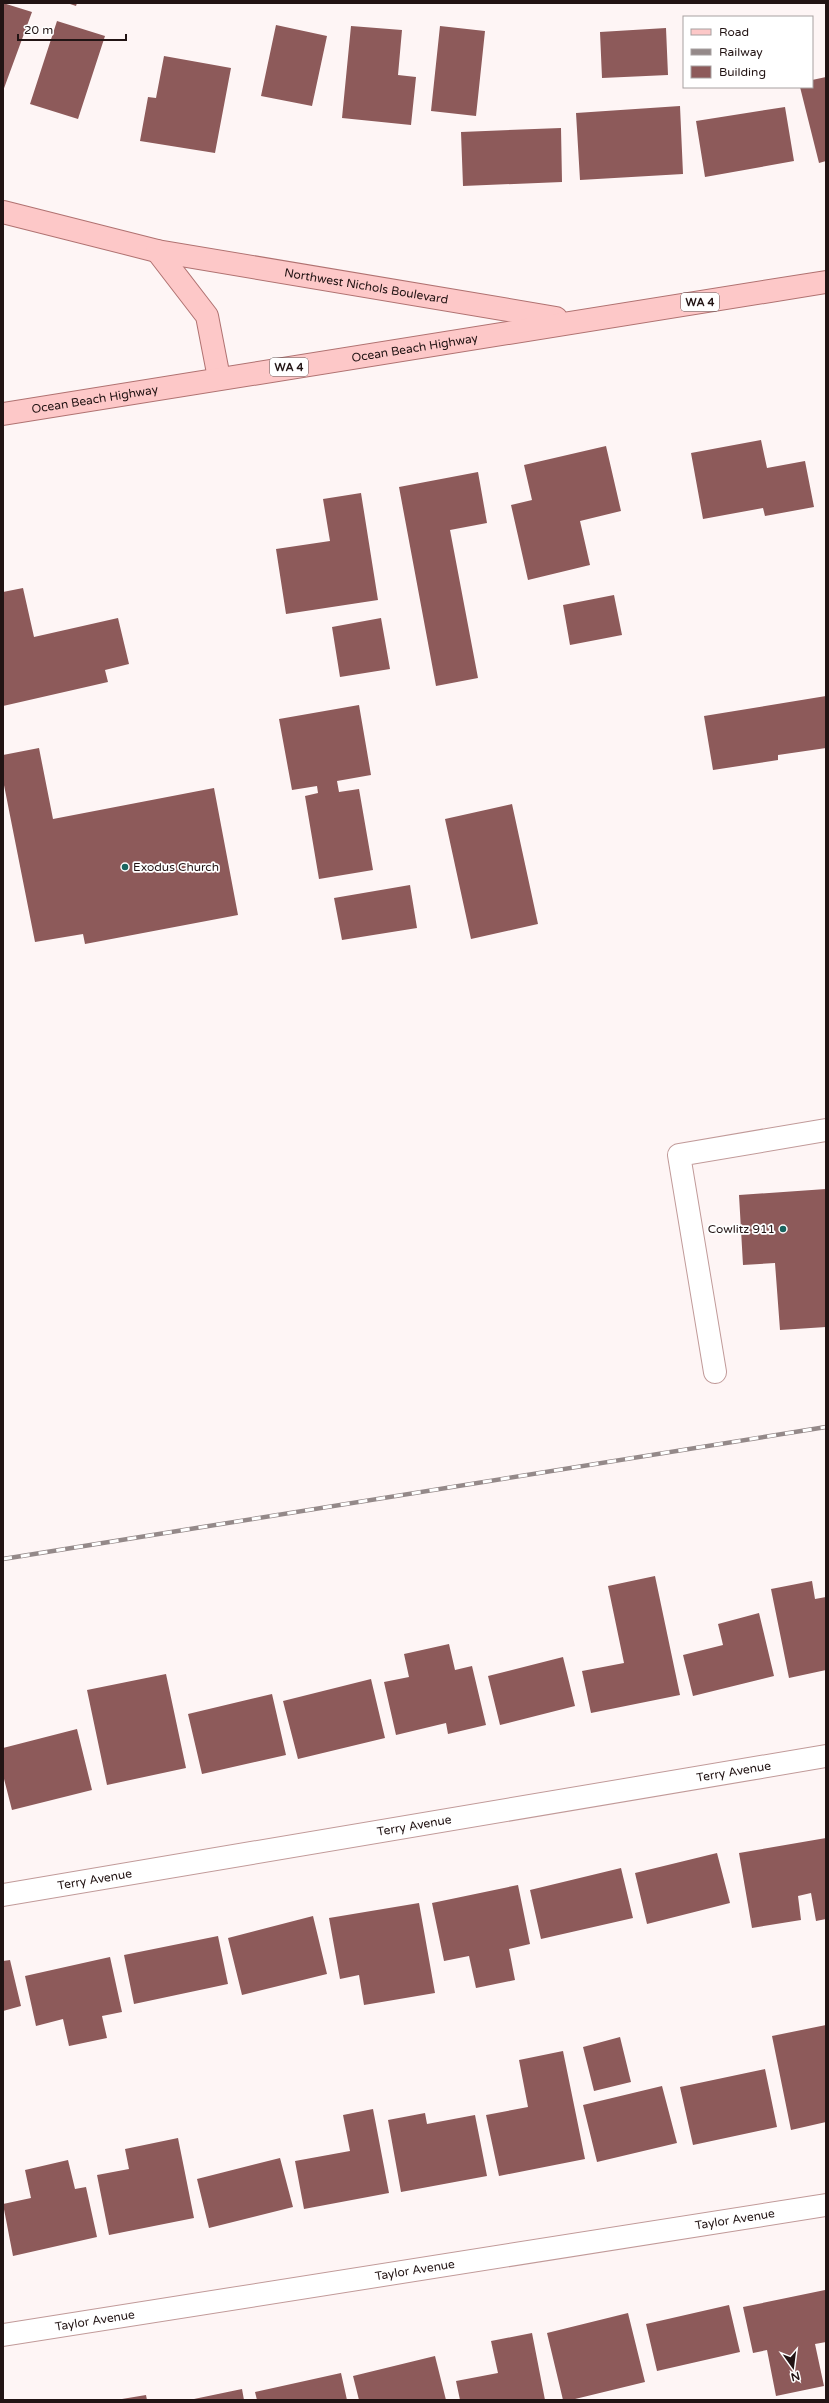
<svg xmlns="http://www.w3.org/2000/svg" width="829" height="2403" viewBox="0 0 829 2403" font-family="'Varela Round',sans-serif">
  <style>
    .building { fill: #8d5a5a }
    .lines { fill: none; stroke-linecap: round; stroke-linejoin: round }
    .minor-casing { stroke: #c19a99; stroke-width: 24 }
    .major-casing { stroke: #b07271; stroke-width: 24 }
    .minor { stroke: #fff; stroke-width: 22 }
    .major { stroke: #fdc8c8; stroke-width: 22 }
    .rail-casing { stroke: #948989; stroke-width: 4.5 }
    .rail { stroke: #fff; stroke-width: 3; stroke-dasharray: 9; stroke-linecap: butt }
    .poi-dot { fill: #196560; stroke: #fff; stroke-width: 1.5 }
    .labels { text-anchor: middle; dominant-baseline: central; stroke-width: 3.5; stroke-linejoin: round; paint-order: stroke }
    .shield { fill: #fff; stroke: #645a5a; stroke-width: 1 }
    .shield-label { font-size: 11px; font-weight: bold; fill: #221414 }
    .street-label { font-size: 12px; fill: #221414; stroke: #fff }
    .poi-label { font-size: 12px; fill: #221414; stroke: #fff; text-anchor: start }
  </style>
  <rect width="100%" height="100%" fill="#fef5f5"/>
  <path class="building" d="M3,3L32,12L3,91Z
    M67,3H77L76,6Z
    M57,21L105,36L78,119L30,104Z
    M276,25L327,36L312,106L261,96Z
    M351,26L402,30L398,75L416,77L411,125L342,118Z
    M440,26L485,31L476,116L431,111Z
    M666,28L668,75L602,78L600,32Z
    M164,56L231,68L215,153L140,141L148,97L156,98Z
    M826,77V161L819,163L800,87H812V80Z
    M680,106L683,174L580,180L576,113Z
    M785,107L794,161L705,177L696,121Z
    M561,128L562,182L463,186L461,132Z
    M761,440L767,468L805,461L814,507L765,516L763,508L703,519L691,453Z
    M606,446L621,511L580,521L590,565L528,580L511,505L532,500L524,465Z
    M478,472L487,523L450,530L478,678L436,686L399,487Z
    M361,493L378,600L286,614L276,549L330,541L323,499Z
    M23,588L34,637L118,618L129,664L105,670L108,682L3,706V592Z
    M614,595L622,635L570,645L563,605Z
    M381,618L390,669L340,677L332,627Z
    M826,696V748L778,755V760L713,770L704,716Z
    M359,705L371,775L337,781L339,792L359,789L373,870L319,879L305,796L318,793L317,786L292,790L279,719Z
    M39,748L53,819L214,788L238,915L85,944L83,934L35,942L3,780V755Z
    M512,804L538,924L471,939L445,819Z
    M410,885L417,928L342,940L334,898Z
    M826,1189V1327L780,1330L775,1263L743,1265L739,1195Z
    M655,1576L680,1695L591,1713L582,1671L624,1663L608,1586Z
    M812,1581L815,1599L826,1597V1670L789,1678L771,1589Z
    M759,1613L774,1676L693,1696L683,1655L723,1645L718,1624Z
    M449,1644L455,1670L472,1666L486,1725L448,1734L446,1723L396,1735L384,1682L409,1677L404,1654Z
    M563,1657L575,1706L500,1725L488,1676Z
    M166,1674L186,1768L107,1785L87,1690Z
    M371,1679L385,1738L298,1759L283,1701Z
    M272,1694L286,1755L202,1774L188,1714Z
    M77,1729L92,1790L12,1810L3,1775V1748Z
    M826,1838V1919L816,1921L811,1893L798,1896L801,1920L752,1928L739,1853Z
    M717,1853L730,1903L647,1924L635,1873Z
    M621,1868L633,1918L541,1939L530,1890Z
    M518,1885L530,1944L509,1949L515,1980L476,1988L469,1956L444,1961L432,1903Z
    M419,1903L435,1993L364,2005L359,1975L340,1979L329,1918Z
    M313,1916L327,1974L242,1995L228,1938Z
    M218,1936L228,1984L134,2004L124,1955Z
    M110,1957L122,2012L102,2016L107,2038L69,2046L63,2019L36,2026L25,1976Z
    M10,1960L21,2006L3,2011V1961Z
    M826,2025V2122L791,2130L772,2036Z
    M620,2037L631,2082L594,2091L583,2047Z
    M563,2051L585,2159L499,2176L486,2115L528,2107L519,2060Z
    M765,2069L777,2127L693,2145L680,2087Z
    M662,2086L677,2143L597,2162L583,2105Z
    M373,2109L389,2193L304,2209L295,2161L350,2151L343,2115Z
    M425,2113L427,2124L475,2115L487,2176L401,2192L388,2120Z
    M178,2138L194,2218L109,2235L97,2175L129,2169L125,2149Z
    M280,2158L293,2207L209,2228L197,2179Z
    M68,2160L75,2189L86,2187L97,2237L13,2256L3,2204L31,2198L25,2170Z
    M825,2290L826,2342L815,2344L824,2386L776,2396L767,2350L753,2353L743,2307Z
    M729,2305L740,2352L657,2371L646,2324Z
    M628,2313L645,2382L571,2400H563L547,2333Z
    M532,2333L545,2400H460L456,2381L498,2373L491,2341Z
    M435,2356L446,2400H359L353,2376Z
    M341,2373L347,2400H257L255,2392Z
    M242,2389L244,2400H194V2399Z
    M146,2395L147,2400H122V2399Z"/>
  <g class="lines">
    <g class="minor-casing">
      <g id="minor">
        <path d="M715,1372L679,1155L826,1130"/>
        <path id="s1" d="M3,1895L826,1756"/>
        <path id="s2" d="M3,2335L826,2205"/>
      </g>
    </g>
    <g class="major-casing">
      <g id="major">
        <path id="s3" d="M3,212L157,251L556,318"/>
        <path d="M157,251L207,316L219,378"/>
        <path id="s4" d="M3,414L826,282"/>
      </g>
    </g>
    <use href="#minor" class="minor"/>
    <use href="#major" class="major"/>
    <g class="rail-casing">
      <path id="rail" d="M3,1559L826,1427"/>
    </g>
    <use href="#rail" class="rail"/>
  </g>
  <g class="poi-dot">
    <circle cx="125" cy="867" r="4"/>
    <circle cx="783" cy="1229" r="4"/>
  </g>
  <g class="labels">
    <g class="shield">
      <rect x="681" y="293" width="38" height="18" rx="3"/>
      <rect x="270" y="358" width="38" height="18" rx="3"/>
    </g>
    <g class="shield-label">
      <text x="700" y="302">WA 4</text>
      <text x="289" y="367">WA 4</text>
    </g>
    <g class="street-label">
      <text stroke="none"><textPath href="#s3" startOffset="371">Northwest Nichols Boulevard</textPath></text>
      <text stroke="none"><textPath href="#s4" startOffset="417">Ocean Beach Highway</textPath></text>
      <text stroke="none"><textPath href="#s4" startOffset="93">Ocean Beach Highway</textPath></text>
      <text stroke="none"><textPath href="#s1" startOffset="741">Terry Avenue</textPath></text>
      <text stroke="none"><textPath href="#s1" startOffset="417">Terry Avenue</textPath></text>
      <text stroke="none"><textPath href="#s1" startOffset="93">Terry Avenue</textPath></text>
      <text stroke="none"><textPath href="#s2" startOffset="741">Taylor Avenue</textPath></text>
      <text stroke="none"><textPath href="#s2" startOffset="417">Taylor Avenue</textPath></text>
      <text stroke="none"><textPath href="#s2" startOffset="93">Taylor Avenue</textPath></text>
    </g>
    <g class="poi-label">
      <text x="133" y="867">Exodus Church</text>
      <text x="775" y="1229" text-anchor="end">Cowlitz 911</text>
    </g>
  </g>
  <rect width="829" height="2403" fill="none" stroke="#221414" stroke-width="8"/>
  <rect x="683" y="16" width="130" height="72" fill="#ffffff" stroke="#a7a1a1"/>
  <rect x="691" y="29" width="20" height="6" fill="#fdc8c8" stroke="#a7a1a1"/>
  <text x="719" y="36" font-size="12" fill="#221414">Road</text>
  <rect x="691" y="49" width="20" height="6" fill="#948989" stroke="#a7a1a1"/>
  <text x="719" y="56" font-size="12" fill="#221414">Railway</text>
  <rect x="691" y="66" width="20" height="12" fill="#8d5a5a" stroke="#a7a1a1"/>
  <text x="719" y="76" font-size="12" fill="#221414">Building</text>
  <g transform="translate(793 2367) rotate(166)" stroke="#ffffff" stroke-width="3" paint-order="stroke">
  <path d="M0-3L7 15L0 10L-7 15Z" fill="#221414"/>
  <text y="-6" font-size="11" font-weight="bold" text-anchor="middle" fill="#221414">N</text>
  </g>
  <path d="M18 34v6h108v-6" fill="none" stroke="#221414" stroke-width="2"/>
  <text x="24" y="34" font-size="12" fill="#221414" stroke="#ffffff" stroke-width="3" paint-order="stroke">20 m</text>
</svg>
